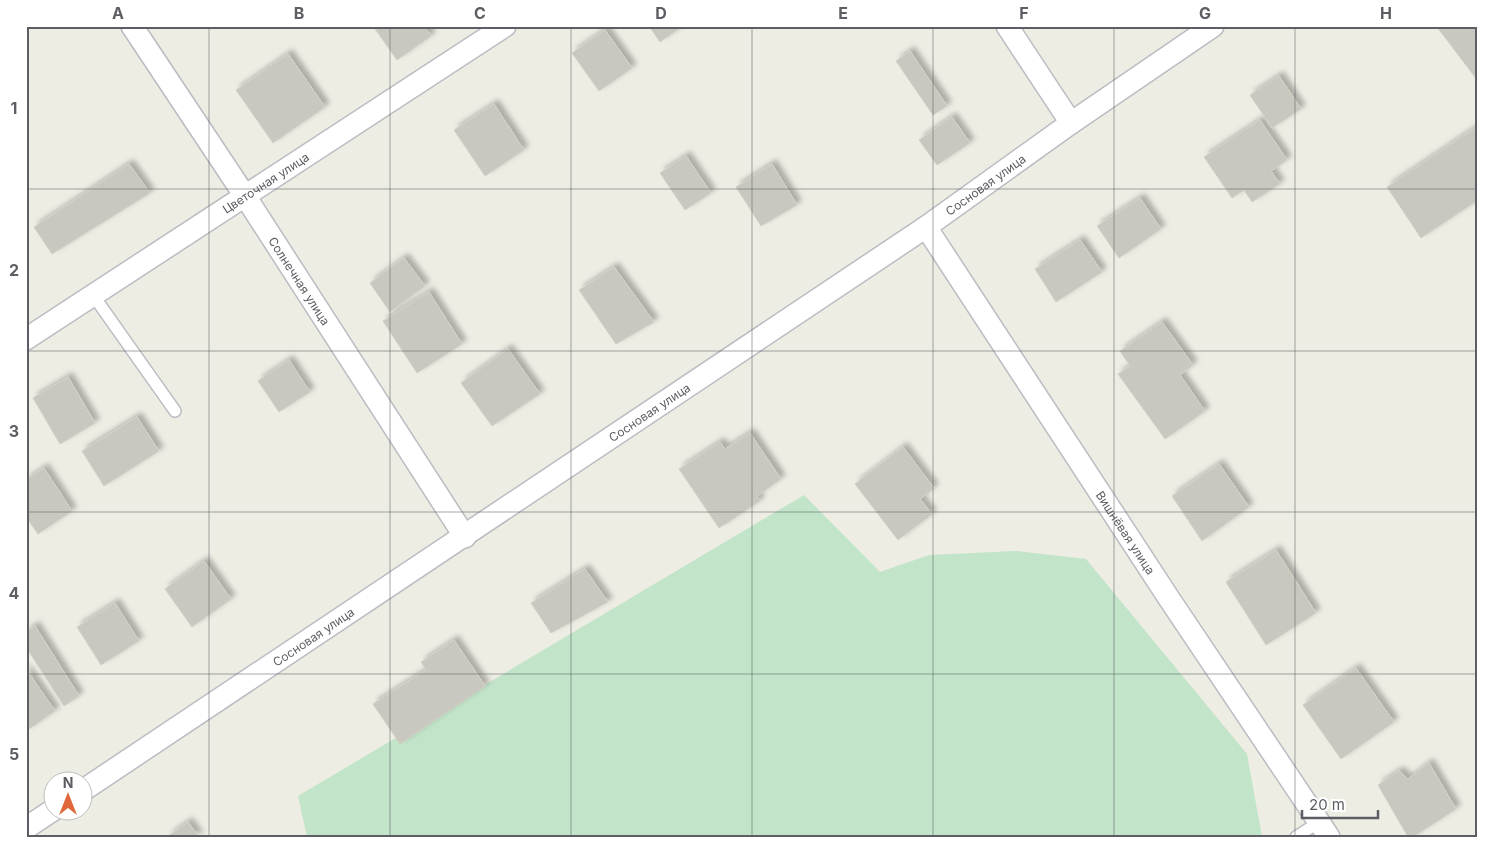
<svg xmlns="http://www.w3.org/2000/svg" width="1504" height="863" viewBox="0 0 1504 863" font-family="Inter,sans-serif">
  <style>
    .green { fill: #c2e4c9 }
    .building { fill: #c9c8c0; stroke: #d2d0c3; filter: url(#shadow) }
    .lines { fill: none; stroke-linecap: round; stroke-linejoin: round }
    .service-casing { stroke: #bbbcc2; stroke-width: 14 }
    .minor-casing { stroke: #bbbcc2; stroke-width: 24 }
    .service { stroke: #fff; stroke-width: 11 }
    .minor { stroke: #fff; stroke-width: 21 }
    .grid { fill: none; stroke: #5c5e64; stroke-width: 1; stroke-opacity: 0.55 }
    .labels { text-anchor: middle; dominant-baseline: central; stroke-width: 4; stroke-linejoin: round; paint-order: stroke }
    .street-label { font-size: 12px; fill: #5c5e64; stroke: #fff }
    .neatline { fill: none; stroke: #5c5e64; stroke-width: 2 }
    .grid-label { font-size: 16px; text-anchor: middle; font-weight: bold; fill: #5c5e64 }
  </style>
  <defs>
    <filter id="shadow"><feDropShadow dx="4.5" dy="-4.5" stdDeviation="2.5" flood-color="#0004"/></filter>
  </defs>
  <rect width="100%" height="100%" fill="#eeede4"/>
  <path class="green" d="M804,495L880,572L929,555L1015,551L1086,559L1247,754L1262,837H307L298,796Z"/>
  <path class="building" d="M373,26H424L431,36L397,60Z
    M649,26H683L660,42Z
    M1478,26V81L1437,27Z
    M605,30L632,68L599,91L572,53Z
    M910,51L947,106L933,115L896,61Z
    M288,54L325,107L273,143L236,90Z
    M1279,76L1301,109L1272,128L1250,95Z
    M494,104L524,150L485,176L454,130Z
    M952,117L970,143L937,165L919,140Z
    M1260,120L1287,160L1271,171L1280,184L1252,202L1244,190L1232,198L1204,157Z
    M1478,126V200L1421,238L1387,187Z
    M686,156L711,193L685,210L660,173Z
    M129,164L150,193L52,254L34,227Z
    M772,164L797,205L761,226L736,187Z
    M1140,198L1161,229L1119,258L1097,226Z
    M1080,240L1102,272L1056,302L1035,269Z
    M404,258L425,286L390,312L370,283Z
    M614,267L654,322L616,344L579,290Z
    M429,292L462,344L417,373L383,321Z
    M1162,322L1193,365L1180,375L1205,411L1165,439L1118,374L1130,366L1120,351Z
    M508,349L540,394L492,426L461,383Z
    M289,360L310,392L279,412L258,381Z
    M68,377L95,423L60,444L33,398Z
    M137,417L159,451L104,486L82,451Z
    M750,433L781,479L757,496L760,501L719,528L679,469L720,442L725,449Z
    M903,447L934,488L920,499L932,514L898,540L855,484Z
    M1219,464L1249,507L1202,541L1172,496Z
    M44,468L72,511L38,534L26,517V480Z
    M1276,550L1316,613L1266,645L1226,582Z
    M204,561L231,599L192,627L165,589Z
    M585,569L608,602L551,633L531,603Z
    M115,603L139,641L101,665L77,627Z
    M35,626L79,696L64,706L26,647V632Z
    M454,640L485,686L400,744L373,704L426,670L421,662Z
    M1356,668L1394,722L1341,759L1303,705Z
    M26,669L55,711L26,731Z
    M1429,763L1456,809L1413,837H1408L1378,785L1399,771L1408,779Z
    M188,822L199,837H167Z"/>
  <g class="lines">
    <g class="service-casing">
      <path id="service" d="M93,295L175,411
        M1296,837L1319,822"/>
    </g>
    <g class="minor-casing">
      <g id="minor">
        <path id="s1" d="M132,26L245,196L465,537"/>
        <path d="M1007,26L1071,123"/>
        <path id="s2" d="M926,227L1170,600L1329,837"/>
        <path id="s3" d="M26,339L505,26"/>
        <path id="s4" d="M82,791L926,227L1071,123L1213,26"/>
        <path d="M26,828L53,810"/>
      </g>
    </g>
    <use href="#service" class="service"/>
    <use href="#minor" class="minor"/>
  </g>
  <path class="grid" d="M209,26V837M390,26V837M571,26V837M752,26V837M933,26V837M1114,26V837M1295,26V837M26,189H1478M26,351H1478M26,512H1478M26,674H1478"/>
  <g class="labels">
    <g class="street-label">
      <text stroke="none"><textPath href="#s3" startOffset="286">Цветочная улица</textPath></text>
      <text stroke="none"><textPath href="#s4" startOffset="1088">Сосновая улица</textPath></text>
      <text stroke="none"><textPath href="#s1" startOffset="305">Солнечная улица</textPath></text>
      <text stroke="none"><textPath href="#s4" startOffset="682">Сосновая улица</textPath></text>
      <text stroke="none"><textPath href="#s2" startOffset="365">Вишнёвая улица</textPath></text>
      <text stroke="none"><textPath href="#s4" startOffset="278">Сосновая улица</textPath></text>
    </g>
  </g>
  <rect width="1504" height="863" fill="none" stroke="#ffffff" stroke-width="55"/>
  <g transform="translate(68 796)"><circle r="24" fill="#ffffff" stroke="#bebfc1"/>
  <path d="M0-4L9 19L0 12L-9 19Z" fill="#df6739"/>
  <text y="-8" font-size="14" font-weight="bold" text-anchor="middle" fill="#5c5e64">N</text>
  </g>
  <path d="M1302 810v8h76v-8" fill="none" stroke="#5c5e64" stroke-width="2.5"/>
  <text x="1309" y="810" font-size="15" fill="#5c5e64" stroke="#ffffff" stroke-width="4" paint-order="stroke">20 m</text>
  <rect x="28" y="28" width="1448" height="808" class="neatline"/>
  <g class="grid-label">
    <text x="118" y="19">A</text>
    <text x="299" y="19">B</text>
    <text x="480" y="19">C</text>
    <text x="661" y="19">D</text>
    <text x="843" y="19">E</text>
    <text x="1024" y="19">F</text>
    <text x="1205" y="19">G</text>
    <text x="1386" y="19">H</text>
    <text x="14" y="114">1</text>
    <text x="14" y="276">2</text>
    <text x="14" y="437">3</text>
    <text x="14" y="599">4</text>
    <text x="14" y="760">5</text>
  </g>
</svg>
